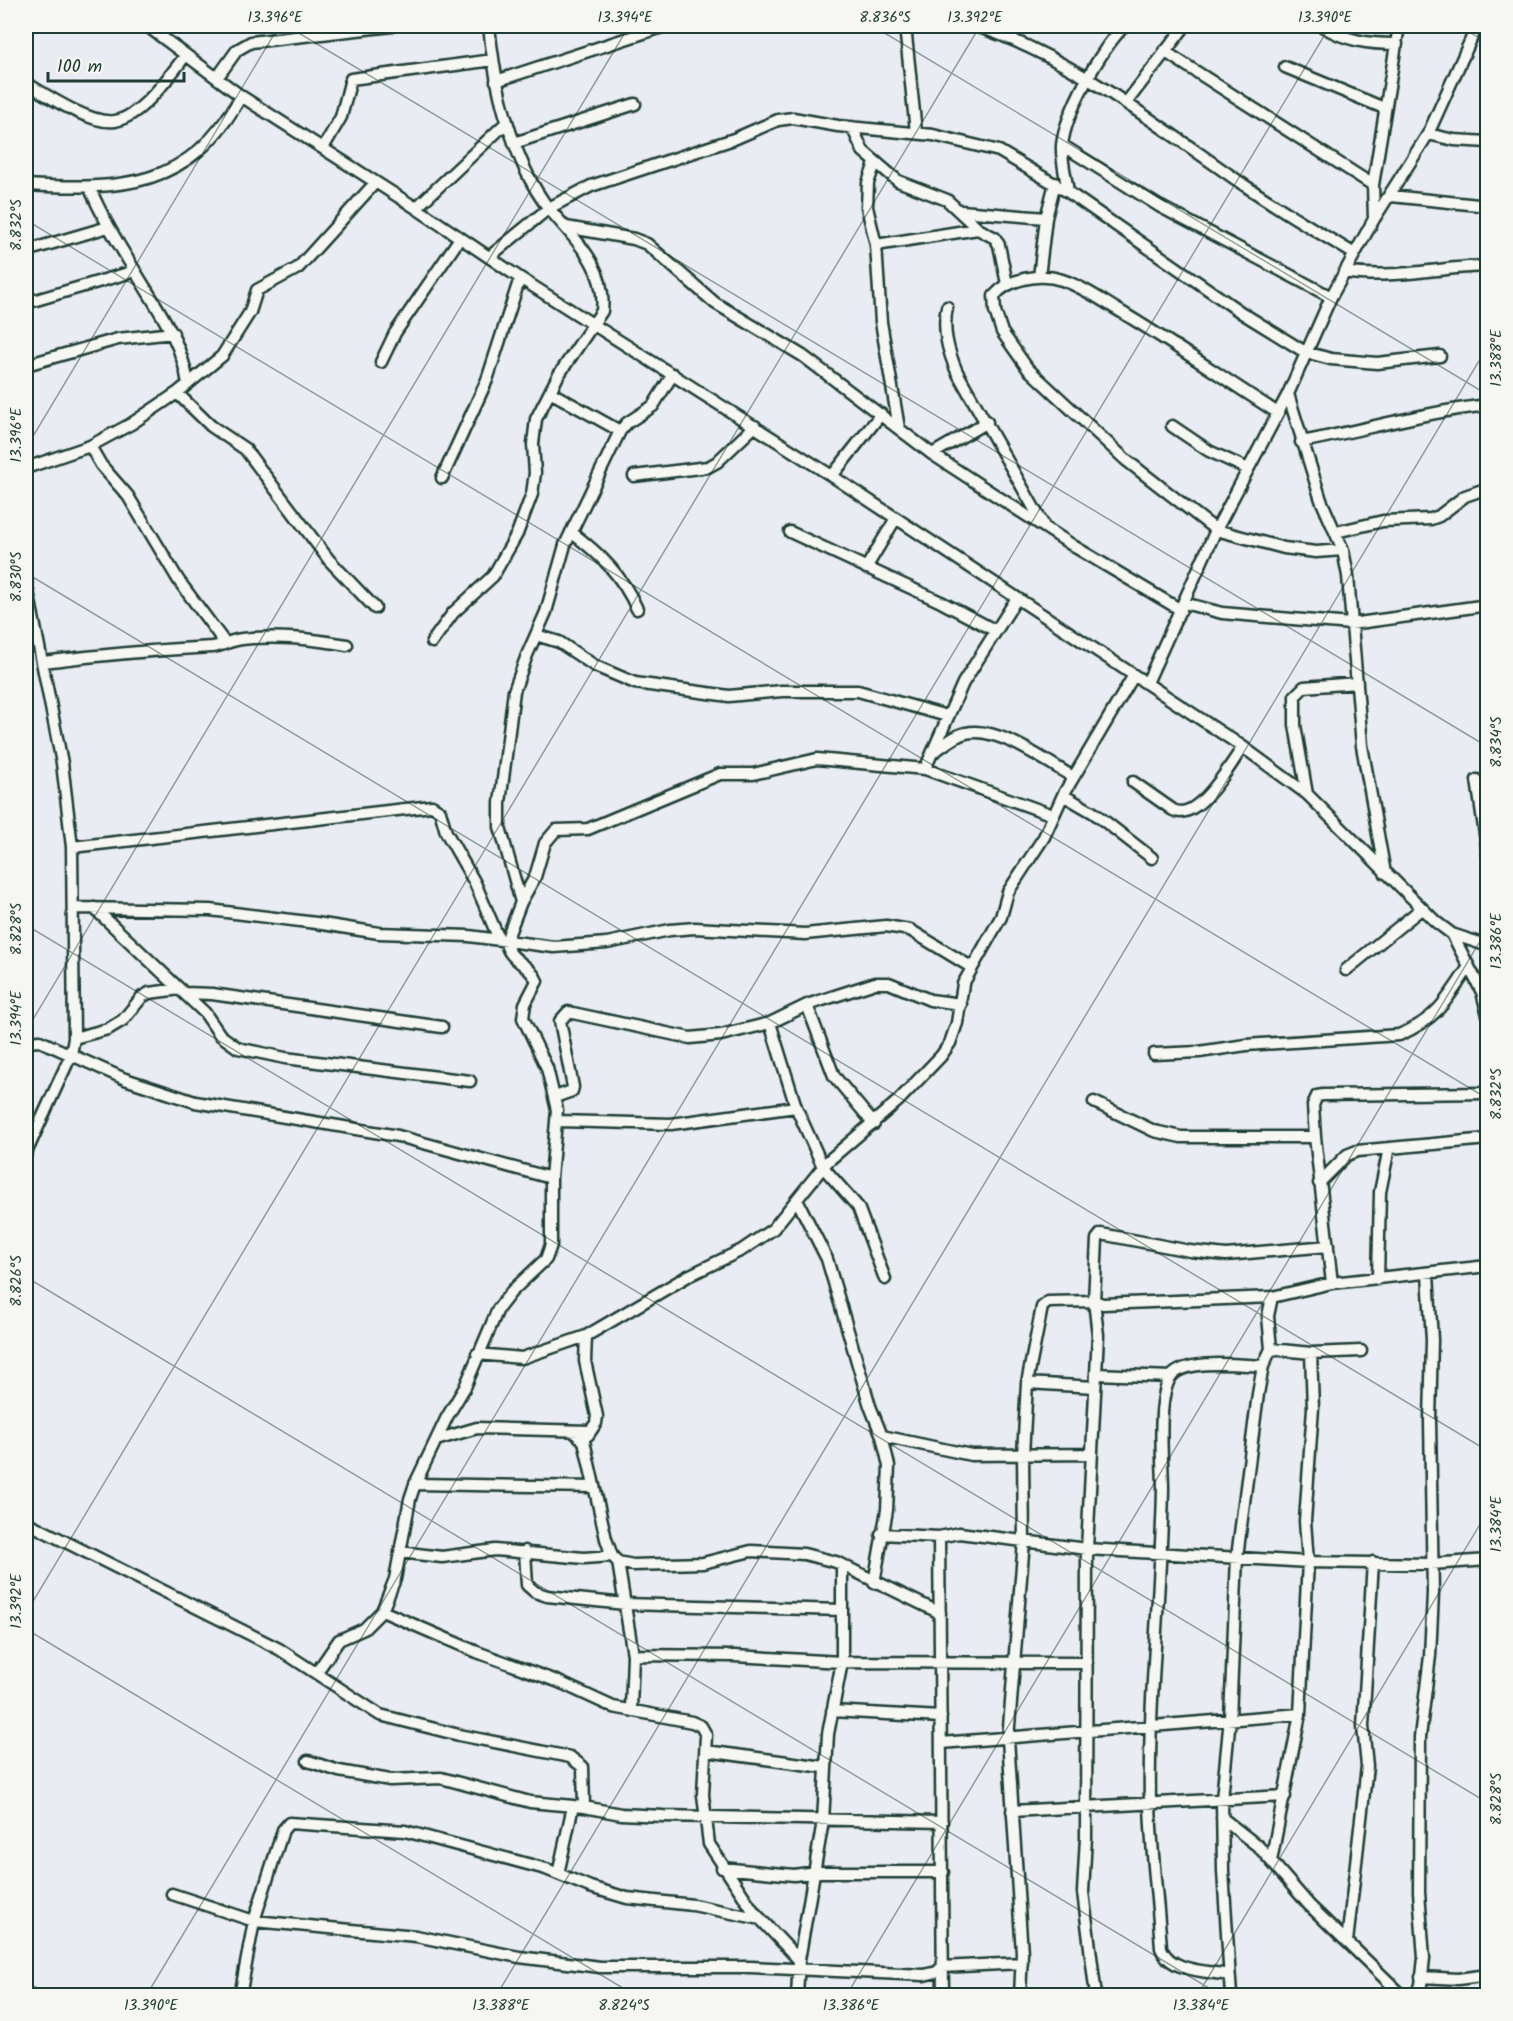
<svg xmlns="http://www.w3.org/2000/svg" width="1513" height="2021" viewBox="0 0 1513 2021" font-family="Kalam,sans-serif">
  <style>
    .lines { fill: none; stroke-linecap: round; stroke-linejoin: round }
    .minor-casing { stroke: #1f3d34; stroke-width: 15 }
    .minor { stroke: #f6f6f2; stroke-width: 10 }
    .ticks { fill: none; stroke: #1f3d34; stroke-width: 1.5; stroke-opacity: 0.45 }
    .neatline { fill: none; stroke: #1f3d34; stroke-width: 2 }
    .ticks-label { font-size: 15px; text-anchor: middle; fill: #1f3d34 }
  </style>
  <rect width="100%" height="100%" fill="#eaecf3"/>
  <filter id="ink" filterUnits="userSpaceOnUse"><feTurbulence type="fractalNoise" baseFrequency=".0167" numOctaves="2"/><feDisplacementMap in="SourceGraphic" scale="12" xChannelSelector="R" yChannelSelector="G"/><feConvolveMatrix kernelMatrix="1 2 1 2 8 2 1 2 1" color-interpolation-filters="sRGB"/></filter>
  <g filter="url(#ink)">
    <g class="lines">
      <g class="minor-casing">
        <path id="minor" d="M147,26L241,96L416,208L520,278L832,476L1243,747L1307,794L1436,922L1452,934L1488,946
          M905,26L916,132
          M976,26C1070,56 1160,127 1241,183C1278,208 1316,231 1353,253
          M1322,26C1346,41 1369,44 1397,44
          M1485,26L1488,27
          M1164,51L1373,185
          M1285,67L1384,108
          M217,78L237,50L251,42L392,26
          M496,81L665,26
          M26,83C46,95 91,125 115,121C142,116 170,75 186,55
          M1126,103L1185,26
          M852,127L863,151L898,181L947,200L978,229L995,238L999,245L1007,284
          M1428,134L1454,140L1488,142
          M514,143L635,104
          M1062,145L1159,206L1331,297
          M323,148L341,117L351,79L493,60
          M875,163L868,183L867,207L876,245L881,322L899,428
          M26,185C122,190 190,189 241,96
          M90,189C103,218 118,244 135,271C157,308 182,341 188,384
          M1068,192C1066,177 1061,160 1062,145C1066,111 1100,51 1124,26
          M1391,196L1488,206
          M416,208L506,123
          M961,211L1046,218
          M1374,219L1428,134L1477,26
          M566,227L634,239L647,244L715,303L803,356L932,454L1075,547L1181,610
          M876,245L978,229
          M26,251L108,227
          M489,257L549,208L591,186L734,139L778,120L793,118L838,126L933,135L999,151L1068,192L1242,313L1305,352L1331,359L1377,363L1440,356
          M1344,272C1394,280 1438,267 1488,266
          M1039,277L1046,218L1055,183
          M26,303L135,271
          M947,307C942,330 948,351 957,372L1043,524
          M381,362L395,333L460,238
          M26,365L118,339L173,333
          M550,392L620,431
          M177,393L211,426L245,449L329,560L375,608
          M1288,394L1321,500L1343,550L1348,576L1362,746L1385,873
          M1278,413C1226,380 1176,345 1123,313C1104,302 1084,287 1062,280C1040,273 1009,278 994,296L995,311L1002,332L1028,369L1126,460L1216,530L1284,548L1316,552L1343,550
          M1172,426L1209,451L1248,469
          M1301,442C1364,430 1424,412 1488,405
          M90,446L101,465L128,496L179,581L225,643
          M932,454L987,422
          M26,468L90,446L131,424L177,393L222,356L250,312L257,290L298,268L375,183
          M634,476L708,467L717,462L755,426
          M832,476L881,414
          M442,478L487,380L520,278
          M571,532C600,554 622,575 637,609
          M790,532L941,602L996,631
          M1336,532L1383,521L1431,519L1439,516L1465,496L1488,488
          M866,568L896,518
          M26,581L62,763L72,847L74,1038L71,1055L26,1153
          M1184,603L1222,613L1351,624L1488,605
          M536,635L559,642L595,666L635,683L729,696L782,691H858L947,716
          M432,642L453,613L493,576L517,534L532,494L535,473L533,444L536,419L558,376L602,311C607,268 576,240 550,210C539,197 531,182 524,167C503,120 494,76 489,26
          M43,662C99,655 155,650 212,647C222,646 231,640 242,639C278,635 312,639 347,645
          M1147,683L1216,530L1288,394L1331,297L1374,219L1373,185L1399,26
          M934,752C944,745 955,735 966,733C997,725 1047,762 1073,777
          M925,769L963,683L1017,598
          M1477,780L1488,855
          M1133,782L1173,810C1197,823 1231,764 1243,747
          M1307,794L1295,725V696L1304,687L1357,683
          M1063,795L1094,813L1152,858
          M72,847L432,806L440,811L446,832L475,883L499,939
          M521,902L535,877L545,843L556,830L588,829L720,774H753L817,759L925,769L1053,815
          M75,908L210,910L316,923L379,933L469,936L554,947L607,943L670,930L695,928L805,934L886,926L910,930L971,967
          M94,908L205,1013L220,1035L238,1048L285,1058L470,1081
          M1452,934L1482,992L1488,1015
          M1484,945L1488,932
          M1346,970L1421,909
          M1482,992L1488,980
          M185,993L212,994L442,1027
          M807,1005L834,1076L874,1124
          M770,1023L796,1107L823,1167L858,1207L885,1279
          M74,1038L108,1029L123,1020L142,997L149,993L180,989
          M26,1042L40,1041L125,1079L195,1102L398,1136L551,1178
          M1154,1054L1199,1052L1246,1045L1399,1035C1436,1020 1447,1000 1468,968
          M555,1097L572,1091L573,1087L560,1021L568,1012L690,1038L721,1035L770,1023L807,1005L875,983H889L930,1000L961,1004
          M1094,1102L1154,1131L1181,1137H1315L1332,1283
          M558,1121L671,1124L796,1107
          M1315,1137L1313,1105L1317,1096L1323,1095L1488,1093
          M1319,1183L1347,1155L1357,1151L1488,1139
          M797,1200L827,1259L870,1406L882,1436L889,1466L887,1510L874,1583
          M1378,1279L1380,1192L1389,1148
          M586,1336L585,1361L597,1416L596,1423L588,1435
          M1271,1349L1311,1353L1361,1351
          M477,1354L522,1358L586,1336L688,1276L742,1250L773,1229L827,1162L898,1101L941,1056L950,1043L957,1023L963,984L1001,917L1008,892L1044,837L1063,795L1134,675
          M1096,1374L1171,1377
          M1027,1383L1095,1387
          M574,1432L584,1441L606,1539L612,1556L618,1562L633,1565L703,1563L751,1551L804,1554L836,1562L940,1613
          M882,1436L971,1455L1092,1454
          M436,1440L477,1428L590,1431
          M415,1484L594,1487
          M26,1522L279,1649L380,1715L459,1735L570,1757L583,1767L584,1807L621,1814L663,1816L942,1822
          M881,1534L939,1537L959,1533L1087,1549L1308,1562L1431,1564L1488,1560
          M939,1537L943,1996
          M525,1551L527,1585L535,1592L547,1596L625,1604L842,1610
          M400,1552L442,1557L495,1550L584,1558L612,1556
          M618,1562L633,1655L631,1709
          M382,1611L477,1652L559,1682L613,1707L692,1722L701,1726L706,1735L703,1795L709,1844L754,1912L799,1960L797,1996
          M633,1655L734,1656L842,1662L1087,1663
          M317,1672L339,1640L364,1629L382,1611L395,1579L410,1499L415,1484L447,1417L465,1387L498,1309L512,1291L546,1259L551,1245V1178L557,1110L547,1068L523,1018L525,1004L537,981C530,964 507,960 506,941L521,902L500,827V803L514,691L527,655L546,612L565,545L620,431L627,423L653,406L673,374
          M832,1711L941,1717
          M941,1743L1300,1714
          M706,1751L824,1767
          M308,1761L339,1771L390,1780L441,1778L530,1802L584,1807
          M1012,1811L1285,1796
          M1222,1818L1259,1847L1309,1905L1403,1996
          M1271,1861L1300,1714L1308,1562L1305,1521L1313,1408L1311,1353
          M722,1868L794,1875L815,1872H943
          M558,1874L573,1806
          M172,1894L254,1921L416,1936L519,1957L600,1967H751L924,1975L937,1972L942,1967L1022,1963
          M1347,1942L1367,1766L1363,1726L1373,1562
          M799,1960L823,1821L828,1734L842,1662V1567
          M1229,1975C1207,1971 1170,1972 1161,1948C1158,1900 1151,1851 1150,1803C1148,1698 1161,1594 1163,1489C1163,1463 1156,1398 1171,1377C1185,1358 1241,1365 1263,1366
          M1421,1977L1458,1979L1488,1975
          M240,1996L254,1921L283,1830L289,1823L405,1831L546,1869L590,1887L627,1898L693,1905L761,1919
          M1020,1996L1022,1953L1008,1739L1024,1541L1023,1455L1027,1383L1042,1307L1048,1302L1094,1301L1097,1239L1101,1234L1190,1251L1226,1255L1328,1246
          M1096,1996L1083,1892L1086,1837L1087,1549L1098,1335L1094,1301L1103,1304L1272,1297L1332,1283L1488,1266
          M1231,1996L1223,1871L1222,1799L1230,1718L1237,1557L1258,1394L1263,1366L1271,1349L1268,1316L1272,1297
          M1416,1996L1421,1985L1424,1958L1419,1892L1420,1737L1430,1656L1433,1593L1430,1421L1432,1340L1428,1274"/>
      </g>
      <use href="#minor" class="minor"/>
    </g>
  </g>
  <path class="ticks" d="M287,26L1488,747M873,26L1488,395M1459,26L1488,43M26,220L1488,1099M26,448L279,26M26,573L1488,1451M26,925L1488,1803M26,1031L629,26M26,1277L1222,1996M26,1613L980,26M26,1629L636,1996M26,1981L50,1996M146,1996L1330,26M496,1996L1488,346M846,1996L1488,928M1197,1996L1488,1511"/>
  <rect width="1513" height="2021" fill="none" stroke="#f6f6f2" stroke-width="66"/>
  <path d="M48 72v9h136v-9" fill="none" stroke="#1f3d34" stroke-width="3"/>
  <text x="57" y="72" font-size="18" fill="#1f3d34" stroke="#f6f6f2" stroke-width="4.5" paint-order="stroke">100 m</text>
  <rect x="33" y="33" width="1447" height="1955" class="neatline"/>
  <g class="ticks-label">
    <text x="275" y="22">13.396°E</text>
    <text x="625" y="22">13.394°E</text>
    <text x="885" y="22">8.836°S</text>
    <text x="975" y="22">13.392°E</text>
    <text x="1325" y="22">13.390°E</text>
    <text transform="translate(16 225) rotate(-90)" y="5">8.832°S</text>
    <text transform="translate(1496 358) rotate(-90)" y="5">13.388°E</text>
    <text transform="translate(16 435) rotate(-90)" y="5">13.396°E</text>
    <text transform="translate(16 577) rotate(-90)" y="5">8.830°S</text>
    <text transform="translate(1496 742) rotate(-90)" y="5">8.834°S</text>
    <text transform="translate(16 929) rotate(-90)" y="5">8.828°S</text>
    <text transform="translate(1496 941) rotate(-90)" y="5">13.386°E</text>
    <text transform="translate(16 1018) rotate(-90)" y="5">13.394°E</text>
    <text transform="translate(1496 1094) rotate(-90)" y="5">8.832°S</text>
    <text transform="translate(16 1281) rotate(-90)" y="5">8.826°S</text>
    <text transform="translate(1496 1524) rotate(-90)" y="5">13.384°E</text>
    <text transform="translate(16 1601) rotate(-90)" y="5">13.392°E</text>
    <text transform="translate(1496 1799) rotate(-90)" y="5">8.828°S</text>
    <text x="151" y="2010">13.390°E</text>
    <text x="501" y="2010">13.388°E</text>
    <text x="624" y="2010">8.824°S</text>
    <text x="851" y="2010">13.386°E</text>
    <text x="1201" y="2010">13.384°E</text>
  </g>
</svg>
